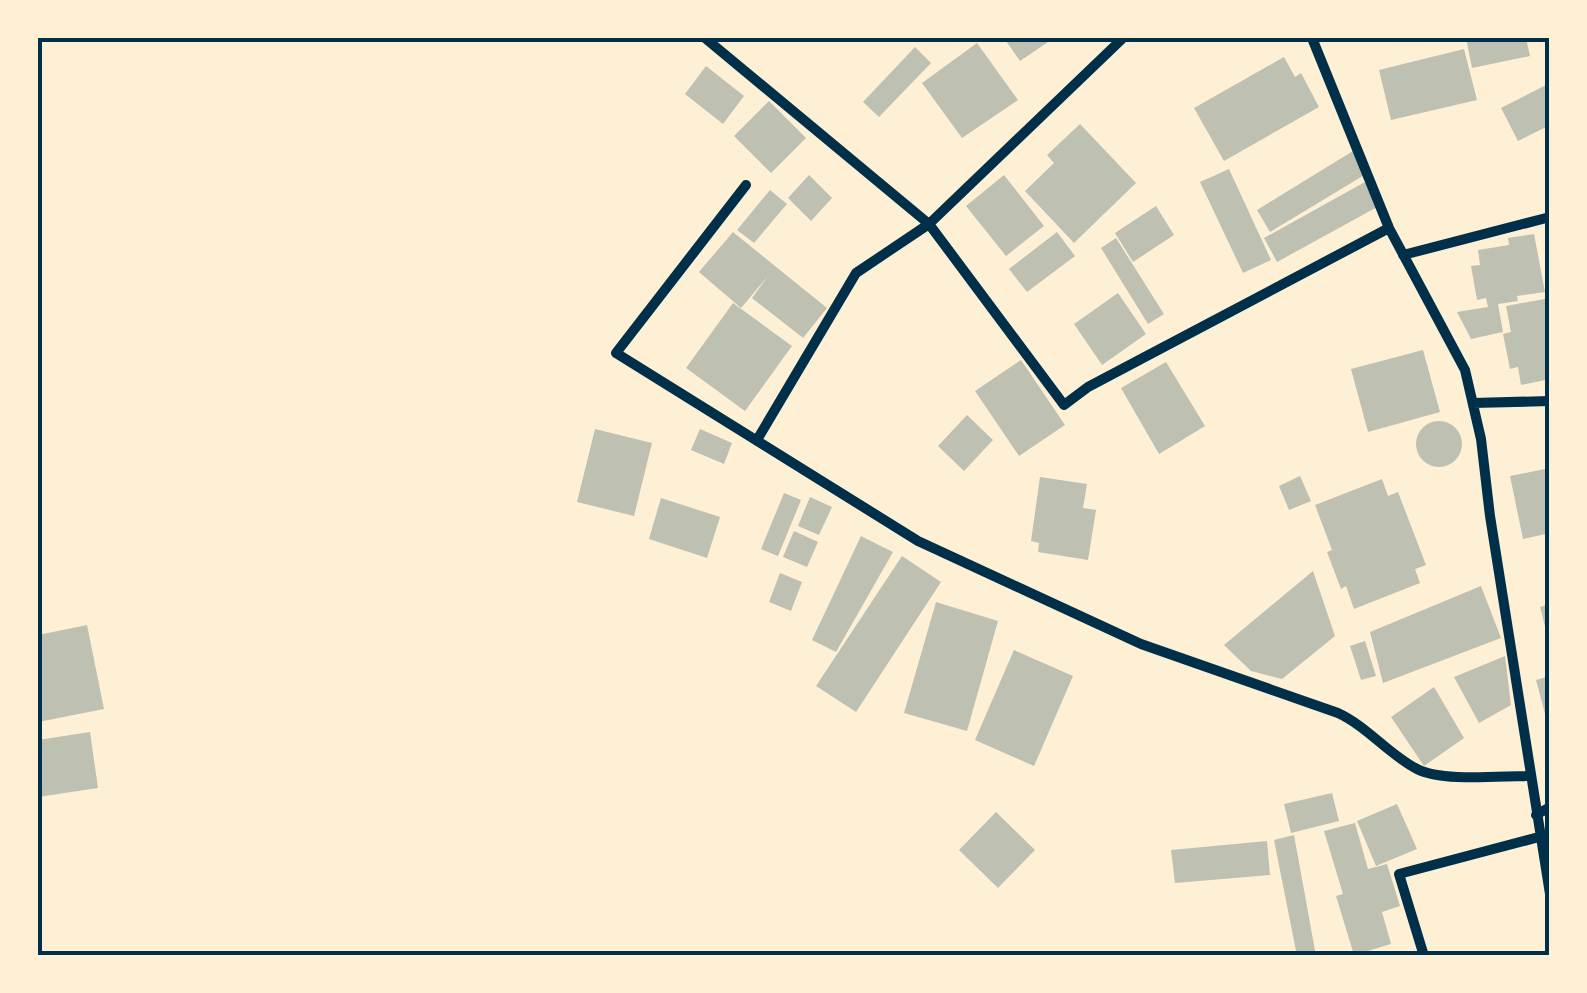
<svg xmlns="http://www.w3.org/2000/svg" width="1587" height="993" viewBox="0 0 1587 993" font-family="'Work Sans',sans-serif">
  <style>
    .building { fill: #bec0b2 }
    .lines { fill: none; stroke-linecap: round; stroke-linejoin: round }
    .minor { stroke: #003049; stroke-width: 10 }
    .neatline { fill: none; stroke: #003049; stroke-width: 4 }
  </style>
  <rect width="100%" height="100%" fill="#fdf0d5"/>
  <path class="building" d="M1004,38H1049L1051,40L1020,61Z
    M1466,38H1526L1530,56L1472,68Z
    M977,43L1018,100L962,138L922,83Z
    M915,47L931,63L879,117L863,102Z
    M1464,49L1477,100L1391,120L1379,70Z
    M1284,57L1295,77L1301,73L1319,107L1224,161L1194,108Z
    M706,66L744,96L723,124L685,94Z
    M1550,83V125L1518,141L1501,108Z
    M769,101L806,138L771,173L734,136Z
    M1080,124L1136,183L1074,243L1025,191L1054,163L1047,155Z
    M1353,151L1366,174L1270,232L1257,210Z
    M1229,169L1271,260L1243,273L1200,182Z
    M809,175L832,198L811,221L788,198Z
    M1004,175L1044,226L1006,256L966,206Z
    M1365,182L1379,206L1277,262L1264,238Z
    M770,190L787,204L754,243L737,230Z
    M1156,206L1174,235L1133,262L1115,233Z
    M733,232L827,308L803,338L752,298L768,276L741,308L699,272Z
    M1057,232L1075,256L1027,292L1009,269Z
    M1534,234L1545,292L1517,296L1518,301L1498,304L1503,332L1471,339L1457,312L1488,307L1486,298L1477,300L1471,266L1480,265L1478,250L1509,245L1508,238Z
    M1116,238L1164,314L1148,324L1101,248Z
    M1118,293L1146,334L1102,365L1074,324Z
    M1550,298V379L1521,385L1518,367L1510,369L1503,334L1511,332L1506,306Z
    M733,303L792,346L745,411L686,368Z
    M1423,350L1440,412L1368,432L1351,369Z
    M1021,360L1065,425L1019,456L975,391Z
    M1166,362L1205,426L1159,454L1121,388Z
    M967,415L993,440L964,471L938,446Z
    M1416 444a23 23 0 1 1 46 0a23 23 0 1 1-46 0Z
    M595,429L652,443L634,516L577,502Z
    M700,429L732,443L724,464L691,450Z
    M1550,468V533L1523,539L1510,476Z
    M1300,476L1311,501L1289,510L1279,486Z
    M1040,477L1087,484L1083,508L1096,510L1088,560L1038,552L1039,543L1031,541Z
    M1382,479L1388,496L1398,492L1426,565L1415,569L1420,583L1354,609L1346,586L1341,589L1327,552L1332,550L1315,505Z
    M784,493L801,500L778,556L761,549Z
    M810,497L832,507L819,535L798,526Z
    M661,498L720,517L707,558L649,539Z
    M794,531L818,542L807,567L783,557Z
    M861,536L893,552L836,652L812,640Z
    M902,556L941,582L856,712L816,686Z
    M1313,571L1335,636L1282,679L1251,671L1224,645Z
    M780,573L802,582L791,611L769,602Z
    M1481,586L1501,638L1383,683L1370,632Z
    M936,602L998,621L967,731L904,713Z
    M1550,604V637L1548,638L1540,607Z
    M87,625L104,709L38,722V635Z
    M1365,641L1376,676L1361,680L1350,646Z
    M1014,650L1073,676L1034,766L975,740Z
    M1505,656L1511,705L1479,723L1454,677Z
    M1550,676V725H1548L1536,680Z
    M1434,687L1464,738L1424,766L1391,717Z
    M90,732L98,788L38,797V740Z
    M1332,793L1339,821L1291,833L1284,804Z
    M1397,804L1417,849L1376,866L1357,821Z
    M996,812L1035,850L998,888L959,850Z
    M1355,823L1368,869L1387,864L1400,906L1382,912L1391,944L1354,955L1336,896L1343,894L1324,831Z
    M1294,835L1316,956H1297L1274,840Z
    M1267,841L1270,875L1175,883L1171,850Z"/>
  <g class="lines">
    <path class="minor" d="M705,38L929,224L1064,405L1088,387L1389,228
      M1312,38L1389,228L1465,370L1481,439L1490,516L1550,894
      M746,185L616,353L918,541L1141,644L1338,713C1368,727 1388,754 1417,769C1442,782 1499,776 1529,776
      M1403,255L1550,217
      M1473,403L1550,401
      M757,440L856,273L929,224L1123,38
      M1536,815L1550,807
      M1424,956L1399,874L1539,837"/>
  </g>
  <rect width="1587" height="993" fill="none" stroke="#fdf0d5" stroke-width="80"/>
  <rect x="40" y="40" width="1507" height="913" class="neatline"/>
</svg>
